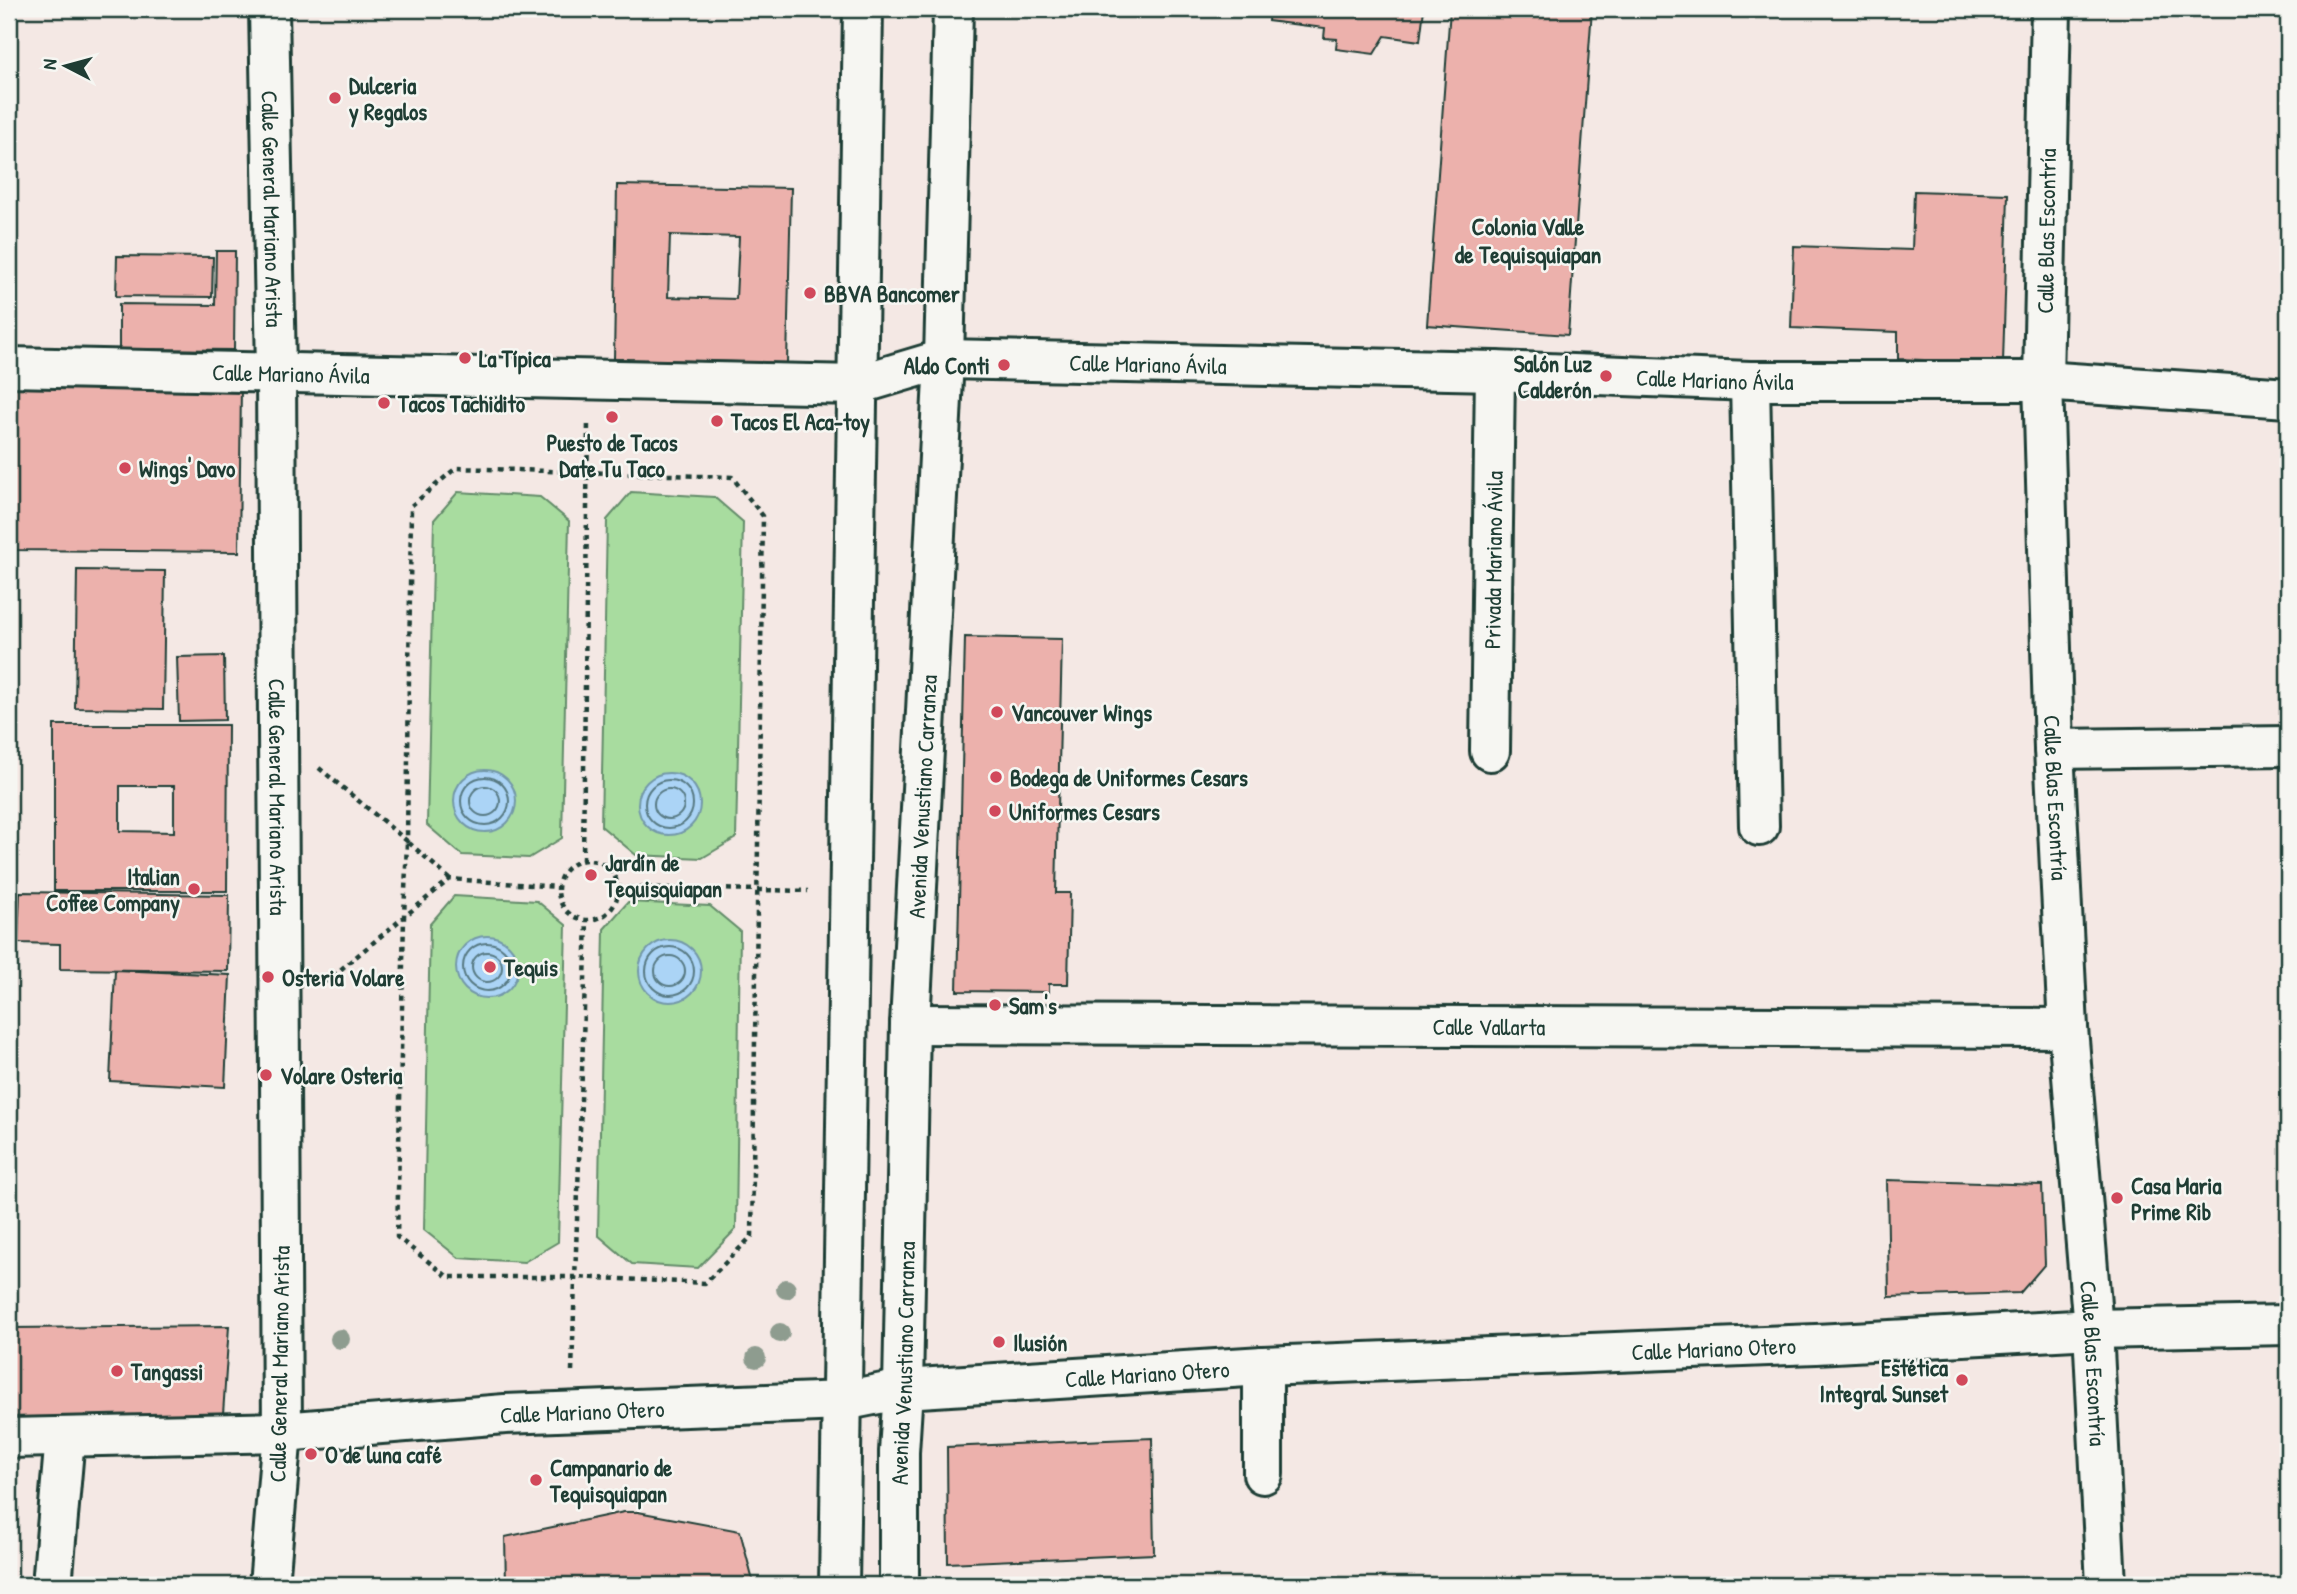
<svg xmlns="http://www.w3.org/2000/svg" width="2297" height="1594" viewBox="0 0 2297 1594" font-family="'Patrick Hand',sans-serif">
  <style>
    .green { fill: #a8dc9f; stroke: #648c6a; stroke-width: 2 }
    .water { fill: #abd4f6; stroke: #7398a8; stroke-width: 2 }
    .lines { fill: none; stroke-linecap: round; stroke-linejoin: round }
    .shore { stroke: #577982; stroke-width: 2 }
    .building { fill: #ecb1ac; stroke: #1f3d34; stroke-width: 2; fill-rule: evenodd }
    .minor-casing { stroke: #1f3d34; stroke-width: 44 }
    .primary-casing { stroke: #1f3d34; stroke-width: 44 }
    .path { stroke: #1f3d34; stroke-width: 4.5; stroke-dasharray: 5 5; stroke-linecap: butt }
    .minor { stroke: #f6f6f2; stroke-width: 38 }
    .primary { stroke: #f6f6f2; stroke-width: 38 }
    .tree { fill: #8e9c8f }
    .poi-dot { fill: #d1495b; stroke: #f6f6f2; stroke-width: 2.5 }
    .labels { text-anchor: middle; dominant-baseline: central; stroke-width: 5; stroke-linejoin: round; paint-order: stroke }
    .poi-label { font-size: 23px; font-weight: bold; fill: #1f3d34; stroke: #f6f6f2; text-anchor: start }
    .street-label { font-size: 23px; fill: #1f3d34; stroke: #f6f6f2 }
    .neighbourhood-label { font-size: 24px; font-weight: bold; fill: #1f3d34; stroke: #f6f6f2 }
  </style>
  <rect width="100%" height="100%" fill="#f4e8e4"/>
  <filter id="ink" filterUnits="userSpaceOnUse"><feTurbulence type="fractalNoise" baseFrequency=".0143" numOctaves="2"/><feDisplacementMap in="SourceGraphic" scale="14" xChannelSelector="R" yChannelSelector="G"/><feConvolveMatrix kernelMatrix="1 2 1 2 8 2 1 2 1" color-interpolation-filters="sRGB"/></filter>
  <g filter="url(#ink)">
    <path class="green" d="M458,492L540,497L569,521L562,838L529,858L462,855L427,825L434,520Z
      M631,492L714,497L743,522L736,838L702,858L636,855L601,826L607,520Z
      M454,896L537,901L566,925L558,1242L524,1262L459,1258L424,1230L430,924Z
      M628,902L710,906L740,931L736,1229L698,1268L632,1264L598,1235L604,929Z"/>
    <path class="water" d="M454 801a31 31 0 1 1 62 0a31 31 0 1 1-62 0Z
      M638 804a31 31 0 1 1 62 0a31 31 0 1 1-62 0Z
      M456 967a31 31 0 1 1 62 0a31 31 0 1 1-62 0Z
      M639 971a31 31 0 1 1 62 0a31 31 0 1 1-62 0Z"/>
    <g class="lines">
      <path class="shore" d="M461 801a24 24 0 1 1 48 0a24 24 0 1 1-48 0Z
        M645 804a24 24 0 1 1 48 0a24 24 0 1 1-48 0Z
        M470 801a15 15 0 1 1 30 0a15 15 0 1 1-30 0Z
        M654 804a15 15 0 1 1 30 0a15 15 0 1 1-30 0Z
        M463 967a24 24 0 1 1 48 0a24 24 0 1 1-48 0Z
        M646 971a24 24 0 1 1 48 0a24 24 0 1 1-48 0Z
        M472 967a15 15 0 1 1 30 0a15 15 0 1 1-30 0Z
        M655 971a15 15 0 1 1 30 0a15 15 0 1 1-30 0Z"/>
    </g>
    <path class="building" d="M1269,9H1424L1420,41L1385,36L1374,54L1336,49L1337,39L1324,38L1325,28L1268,21Z
      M1450,9H1592L1568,335L1427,325Z
      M617,185L791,188L787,363L614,359ZM670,235L739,237L736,299L668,297Z
      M1914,191L2008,194L2003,363L1898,359V332L1791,328L1794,246L1912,250Z
      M216,251H235L234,350L119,349V304L215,305Z
      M117,256L213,257L212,297L116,296Z
      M9,383L241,385L239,552L9,550Z
      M77,570L165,571L163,709L75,708Z
      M965,637L1062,639L1056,893H1070L1068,984H1049V992L957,991Z
      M224,656L225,720L179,721L177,657Z
      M54,725H228L227,891H54ZM120,786H174V832L120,831Z
      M20,892L229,895L228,971L60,969V944L18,943Z
      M115,970L230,975L225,1087L110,1081Z
      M1887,1180L2042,1185L2045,1264L2020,1293L1889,1297Z
      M229,1326L223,1414L9,1423V1328Z
      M1152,1438L1154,1554L948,1563L947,1447Z
      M624,1512H638L740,1531L754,1585H506L505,1537Z"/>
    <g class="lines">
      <g class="minor-casing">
        <g id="minor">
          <path id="s1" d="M269,9L276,371L282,1432L269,1585"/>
          <path id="s2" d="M2051,9L2043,381L2054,749L2068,1028L2093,1329L2106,1585"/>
          <path id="s3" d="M9,367L857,385L944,359L1495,371L1750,381H2043L2288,398"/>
          <path d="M1750,381L1759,826"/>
          <path d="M2054,749L2288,746"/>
          <path id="s4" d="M1490,751L1495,371"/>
          <path id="s5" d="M910,1024L2068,1028"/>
          <path d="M1263,1366V1474"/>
          <path id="s6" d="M9,1438L282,1432L505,1414L843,1401L903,1389L1263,1366L1816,1344L2093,1329L2288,1325"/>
          <path d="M52,1585L65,1437"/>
        </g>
      </g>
      <g class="primary-casing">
        <g id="primary">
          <path d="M839,1585L863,9"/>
          <path id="s7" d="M899,1585V1452L903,1389L910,1024L944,359L953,9"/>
        </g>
      </g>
      <path class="path" d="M319,768L407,841L411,506L456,468L732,477L763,516L752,1236L705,1283L576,1277H448L397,1237L404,917L322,985
        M583,860L588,420
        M558 890a30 30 0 1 1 60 0a30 30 0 1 1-60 0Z
        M450,879L407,841L404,917L450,879L558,887
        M617,887L808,891
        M572,1371L587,920"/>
      <use href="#minor" class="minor"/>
      <use href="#primary" class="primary"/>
    </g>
    <g class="tree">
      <circle cx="786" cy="1289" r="10"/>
      <circle cx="780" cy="1333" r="10"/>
      <circle cx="340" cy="1339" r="10"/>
      <circle cx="756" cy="1358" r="10"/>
    </g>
  </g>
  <g class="poi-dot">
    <circle cx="335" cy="98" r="7"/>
    <circle cx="810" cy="293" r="7"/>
    <circle cx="465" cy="358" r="7"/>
    <circle cx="1004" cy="365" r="7"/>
    <circle cx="1606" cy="376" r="7"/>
    <circle cx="384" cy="403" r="7"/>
    <circle cx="612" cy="417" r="7"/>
    <circle cx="717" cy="421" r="7"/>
    <circle cx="125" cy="468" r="7"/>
    <circle cx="997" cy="712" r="7"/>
    <circle cx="996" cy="777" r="7"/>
    <circle cx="995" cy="811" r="7"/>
    <circle cx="591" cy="875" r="7"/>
    <circle cx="194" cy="889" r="7"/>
    <circle cx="490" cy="967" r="7"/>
    <circle cx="268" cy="977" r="7"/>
    <circle cx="995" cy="1005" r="7"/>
    <circle cx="266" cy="1075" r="7"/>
    <circle cx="2117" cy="1198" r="7"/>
    <circle cx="999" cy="1342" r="7"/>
    <circle cx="117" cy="1371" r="7"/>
    <circle cx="1962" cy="1380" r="7"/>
    <circle cx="311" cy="1454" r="7"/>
    <circle cx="536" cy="1480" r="7"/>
  </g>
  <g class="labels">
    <g class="poi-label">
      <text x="349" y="85">Dulceria<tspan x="349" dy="26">y Regalos</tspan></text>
      <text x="824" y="293">BBVA Bancomer</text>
      <text x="479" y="358">La Típica</text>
      <text x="1592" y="363" text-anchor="end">Salón Luz<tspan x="1592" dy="26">Calderón</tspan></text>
      <text x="990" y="365" text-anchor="end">Aldo Conti</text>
      <text x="398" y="403">Tacos Tachidito</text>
      <text x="731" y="421">Tacos El Aca-toy</text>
      <text x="612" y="442" text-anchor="middle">Puesto de Tacos<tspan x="612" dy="26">Date Tu Taco</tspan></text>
      <text x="139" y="468">Wings' Davo</text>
      <text x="1011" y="712">Vancouver Wings</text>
      <text x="1010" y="777">Bodega de Uniformes Cesars</text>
      <text x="1009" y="811">Uniformes Cesars</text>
      <text x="605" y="862">Jardín de<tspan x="605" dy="26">Tequisquiapan</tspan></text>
      <text x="180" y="876" text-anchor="end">Italian<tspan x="180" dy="26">Coffee Company</tspan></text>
      <text x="504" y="967">Tequis</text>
      <text x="282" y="977">Osteria Volare</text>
      <text x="1009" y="1005">Sam's</text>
      <text x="280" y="1075">Volare Osteria</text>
      <text x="2131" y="1185">Casa Maria<tspan x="2131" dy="26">Prime Rib</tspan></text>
      <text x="1013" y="1342">Ilusión</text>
      <text x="1948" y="1367" text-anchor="end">Estética<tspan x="1948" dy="26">Integral Sunset</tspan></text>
      <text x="131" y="1371">Tangassi</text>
      <text x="325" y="1454">O de luna café</text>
      <text x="550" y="1467">Campanario de<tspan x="550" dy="26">Tequisquiapan</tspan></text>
    </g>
    <g class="street-label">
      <text stroke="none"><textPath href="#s1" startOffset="200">Calle General Mariano Arista</textPath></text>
      <text transform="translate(2046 231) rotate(-89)">Calle Blas Escontría</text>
      <text stroke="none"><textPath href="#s3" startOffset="1143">Calle Mariano Ávila</textPath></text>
      <text stroke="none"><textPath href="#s3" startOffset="282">Calle Mariano Ávila</textPath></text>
      <text stroke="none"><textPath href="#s3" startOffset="1710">Calle Mariano Ávila</textPath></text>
      <text stroke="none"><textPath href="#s4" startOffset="191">Privada Mariano Ávila</textPath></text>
      <text stroke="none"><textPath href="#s1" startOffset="788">Calle General Mariano Arista</textPath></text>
      <text stroke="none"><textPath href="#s7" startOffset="789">Avenida Venustiano Carranza</textPath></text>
      <text stroke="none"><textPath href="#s2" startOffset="789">Calle Blas Escontría</textPath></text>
      <text stroke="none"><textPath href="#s5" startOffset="579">Calle Vallarta</textPath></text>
      <text stroke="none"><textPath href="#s6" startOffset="1708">Calle Mariano Otero</textPath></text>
      <text stroke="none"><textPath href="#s7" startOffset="222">Avenida Venustiano Carranza</textPath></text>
      <text stroke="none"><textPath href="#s2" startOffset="1356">Calle Blas Escontría</textPath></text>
      <text transform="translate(279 1364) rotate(-89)">Calle General Mariano Arista</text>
      <text stroke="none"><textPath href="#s6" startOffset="1141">Calle Mariano Otero</textPath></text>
      <text stroke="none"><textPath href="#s6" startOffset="574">Calle Mariano Otero</textPath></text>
    </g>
    <g class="neighbourhood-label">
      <text x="1528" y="226">Colonia Valle<tspan x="1528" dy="28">de Tequisquiapan</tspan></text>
    </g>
  </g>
  <rect width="2297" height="1594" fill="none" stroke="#f6f6f2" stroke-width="35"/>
  <rect x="18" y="18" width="2262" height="1559" fill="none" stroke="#1f3d34" stroke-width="2.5" filter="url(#ink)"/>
  <g transform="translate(66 66) rotate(276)" stroke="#f6f6f2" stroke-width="5" paint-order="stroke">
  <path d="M0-5L12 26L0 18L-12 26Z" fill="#1f3d34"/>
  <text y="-10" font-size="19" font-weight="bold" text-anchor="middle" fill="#1f3d34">N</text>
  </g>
</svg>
